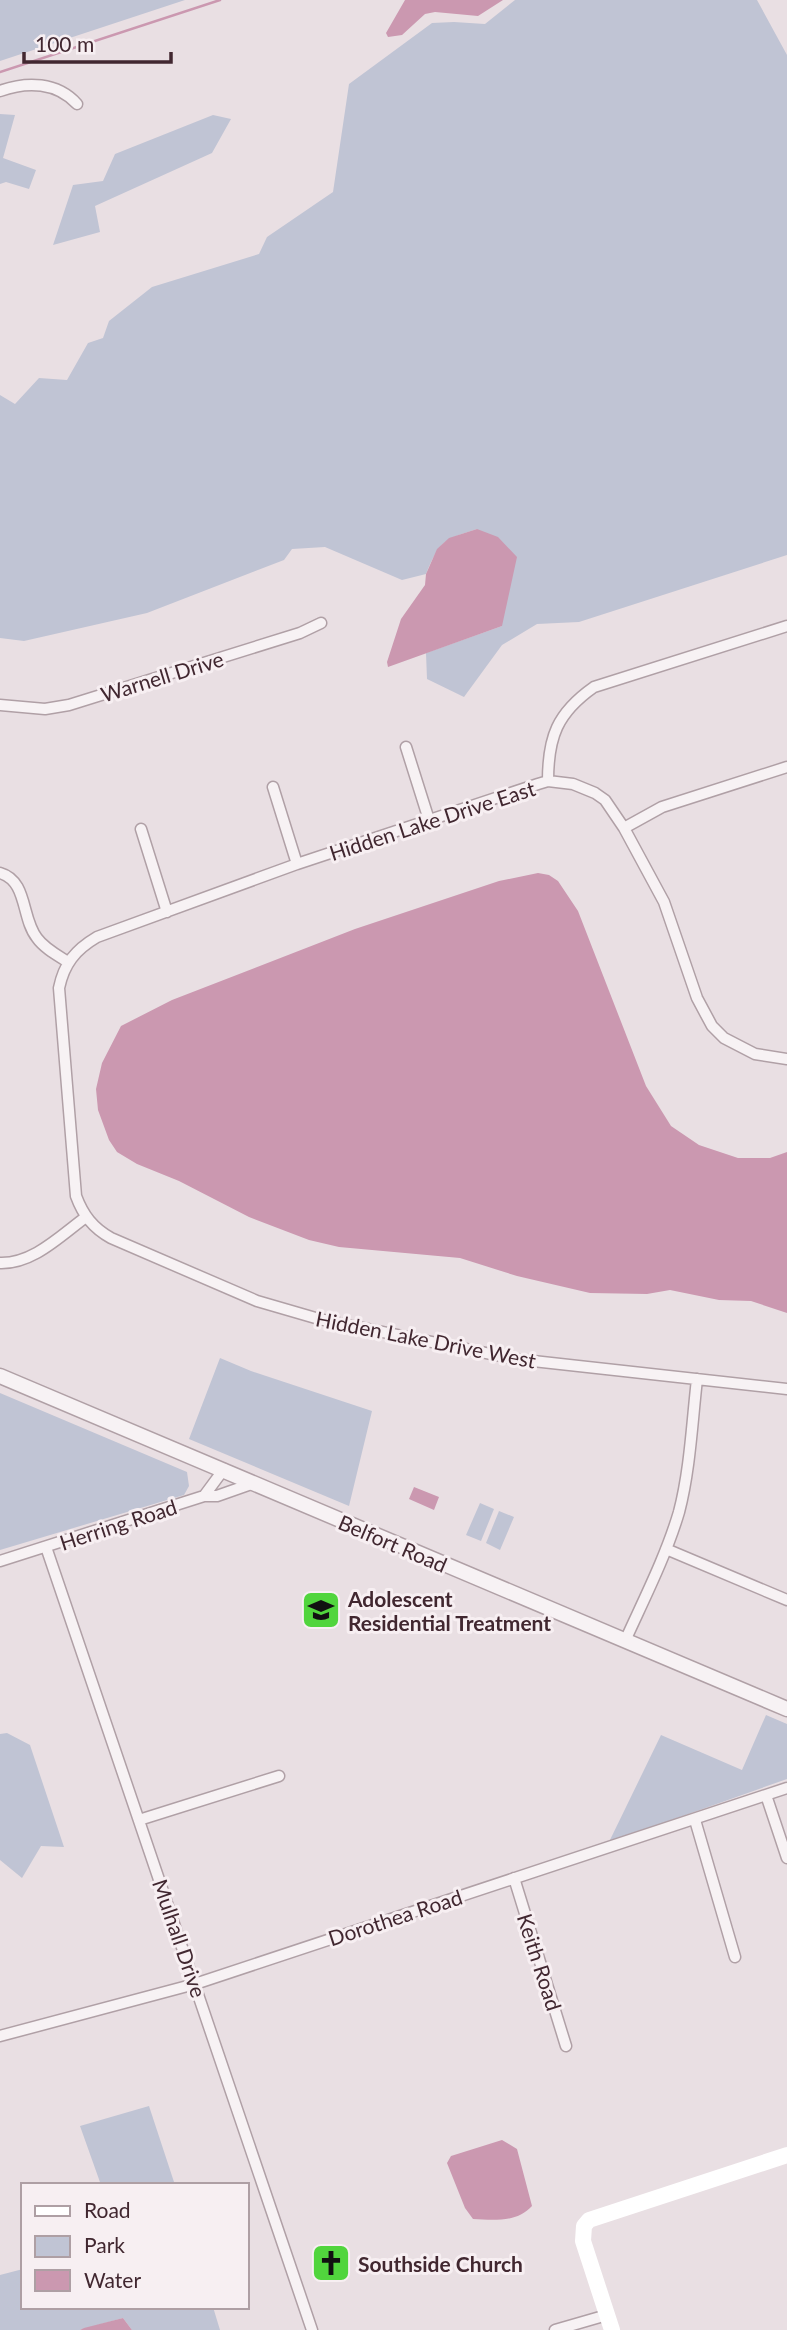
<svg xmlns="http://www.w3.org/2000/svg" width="787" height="2330" viewBox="0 0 787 2330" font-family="Lato,sans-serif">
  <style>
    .green { fill: #c0c4d4 }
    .water { fill: #cb98b0 }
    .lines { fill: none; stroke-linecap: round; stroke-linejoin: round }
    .stream { stroke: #cb98b0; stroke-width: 2.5 }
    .minor-casing { stroke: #b0a0a6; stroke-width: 13 }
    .tertiary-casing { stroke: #b0a0a6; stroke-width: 17 }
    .minor { stroke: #f7f2f4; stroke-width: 10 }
    .tertiary { stroke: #f7f2f4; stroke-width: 14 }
    .secondary { stroke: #fff; stroke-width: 16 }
    .labels { text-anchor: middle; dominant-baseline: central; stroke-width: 6; stroke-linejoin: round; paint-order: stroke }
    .street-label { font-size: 21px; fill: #412730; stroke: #f7eff2 }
    .poi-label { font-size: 21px; font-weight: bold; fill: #412730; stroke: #f7eff2; text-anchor: start }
  </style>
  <rect width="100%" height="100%" fill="#e9dfe3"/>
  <path class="green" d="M0,0H185L0,61Z
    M515,0H757L787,55V555L579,622L537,624L502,645L464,697L427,679L426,653L502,626L477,529C443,540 440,540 426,574L402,580L325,547L292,549L284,560L147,613L24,641L0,638V395L15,404L39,378L67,380L88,343L103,338L109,321L152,287L259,254L267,237L333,192L349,84L432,23L454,22L485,24Z
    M0,114L15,115L3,158L36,170L29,189L6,182L0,184Z
    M213,115L231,119L212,153L95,206L100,232L53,245L73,185L103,181L115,154Z
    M220,1358L251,1371L372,1411L349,1506L189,1439Z
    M0,1393L187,1472L189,1486L184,1495L0,1550Z
    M480,1503L494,1509L481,1541L466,1535Z
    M499,1511L514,1517L500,1550L486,1543Z
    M766,1715L787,1724V1779L609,1842L661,1735L742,1770Z
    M7,1733L30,1745L64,1847L41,1846L22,1878L0,1860V1734Z
    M149,2106L175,2185H101L80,2126Z
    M23,2269V2307H213L220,2330H132L123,2318L80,2330H0V2275Z"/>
  <path class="water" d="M405,0H503L478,16L435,12L425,14L402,35L388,37L386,33Z
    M477,529L498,537L517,557L502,626L388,667L387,662L401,619L425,585L426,574L437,549L449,538Z
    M538,873L549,875L558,881L578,911L646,1086L671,1126L699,1145L738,1158H770L787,1152V1313L751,1301L719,1300L670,1290L647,1294L590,1293L517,1276L460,1258L339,1247L309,1240L249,1217L179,1181L137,1164L117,1152L109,1140L98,1110L96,1089L102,1063L121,1026L172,1000L355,929L499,881Z
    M414,1487L439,1497L434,1510L409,1499Z
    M502,2140L517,2149L532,2206C517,2223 492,2220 473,2219L465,2208L447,2163L451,2156Z
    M123,2318L132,2330H80L84,2328Z"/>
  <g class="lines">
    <path class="stream" d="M0,72L220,0"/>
    <g class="minor-casing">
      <path id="minor" d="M0,91C27,81 57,82 77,104
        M0,705L45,709L69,705L300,633L321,623
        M406,747L429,820
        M548,781C548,737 557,713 594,687L787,626
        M273,787L297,864
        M624,828L662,807L787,767
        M141,829L167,912
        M0,873C28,881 21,918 37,938C44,948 57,955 68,962
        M787,1059L755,1054L724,1038L712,1026L697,998L664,902L624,828L605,800L595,793L573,784L548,781L538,784L297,864L97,937C75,950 64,964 59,988L76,1196C83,1215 93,1228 111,1238L257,1301L319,1319L515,1359L787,1389
        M0,1263C33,1264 60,1236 86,1217
        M204,1496H217L254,1483
        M46,1547L312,2330
        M666,1549L787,1600
        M0,1561L204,1496L224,1469
        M625,1641C644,1599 666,1556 679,1512C690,1470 692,1423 697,1379
        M766,1795L787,1858
        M139,1820L279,1776
        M695,1820L735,1957
        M514,1878L566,2046
        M0,2036L195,1984L787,1788
        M555,2330L607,2315"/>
    </g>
    <g class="tertiary-casing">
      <path id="tertiary" d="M0,1376L787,1709"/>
    </g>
    <use href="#minor" class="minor"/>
    <use href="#tertiary" class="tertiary"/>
    <path class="secondary" d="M612,2330L583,2241L584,2226L589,2220L787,2155"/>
  </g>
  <defs>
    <g id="school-square" transform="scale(2.0125)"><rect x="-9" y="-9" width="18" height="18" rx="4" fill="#51d53d" stroke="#f7eff2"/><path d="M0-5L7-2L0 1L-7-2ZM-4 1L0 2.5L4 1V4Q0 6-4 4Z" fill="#111"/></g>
    <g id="church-square" transform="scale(2.0125)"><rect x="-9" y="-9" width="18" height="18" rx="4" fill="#51d53d" stroke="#f7eff2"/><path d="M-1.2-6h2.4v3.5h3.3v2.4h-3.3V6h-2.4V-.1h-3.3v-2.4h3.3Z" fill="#111"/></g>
  </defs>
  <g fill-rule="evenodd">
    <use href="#school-square" x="321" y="1610"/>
    <use href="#church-square" x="331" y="2263"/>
  </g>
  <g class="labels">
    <g class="street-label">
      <text transform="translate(162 676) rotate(-17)">Warnell Drive</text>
      <text transform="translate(432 820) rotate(-18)">Hidden Lake Drive East</text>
      <text transform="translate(426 1339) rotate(11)">Hidden Lake Drive West</text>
      <text transform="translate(118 1524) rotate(-18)">Herring Road</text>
      <text transform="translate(393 1543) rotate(23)">Belfort Road</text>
      <text transform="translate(395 1917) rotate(-18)">Dorothea Road</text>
      <text transform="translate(180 1938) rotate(71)">Mulhall Drive</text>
      <text transform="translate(540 1962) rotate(72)">Keith Road</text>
    </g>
    <g class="poi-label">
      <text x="348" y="1598">Adolescent<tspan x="348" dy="24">Residential Treatment</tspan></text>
      <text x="358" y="2263">Southside Church</text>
    </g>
  </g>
  <rect x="21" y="2183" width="228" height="126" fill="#f7eff2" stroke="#ae9fa4" stroke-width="2"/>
  <rect x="35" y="2206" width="35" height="10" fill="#ffffff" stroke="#ae9fa4" stroke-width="2"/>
  <text x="84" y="2218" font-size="21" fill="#412730">Road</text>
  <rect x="35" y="2236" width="35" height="21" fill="#c0c4d4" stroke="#ae9fa4" stroke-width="2"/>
  <text x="84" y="2253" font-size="21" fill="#412730">Park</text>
  <rect x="35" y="2270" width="35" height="21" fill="#cb98b0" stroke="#ae9fa4" stroke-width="2"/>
  <text x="84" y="2288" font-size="21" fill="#412730">Water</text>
  <path d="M24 52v10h147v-10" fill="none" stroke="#412730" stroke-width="3.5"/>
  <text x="35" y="52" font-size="21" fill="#412730" stroke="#f7eff2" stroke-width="5" paint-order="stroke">100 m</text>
</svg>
